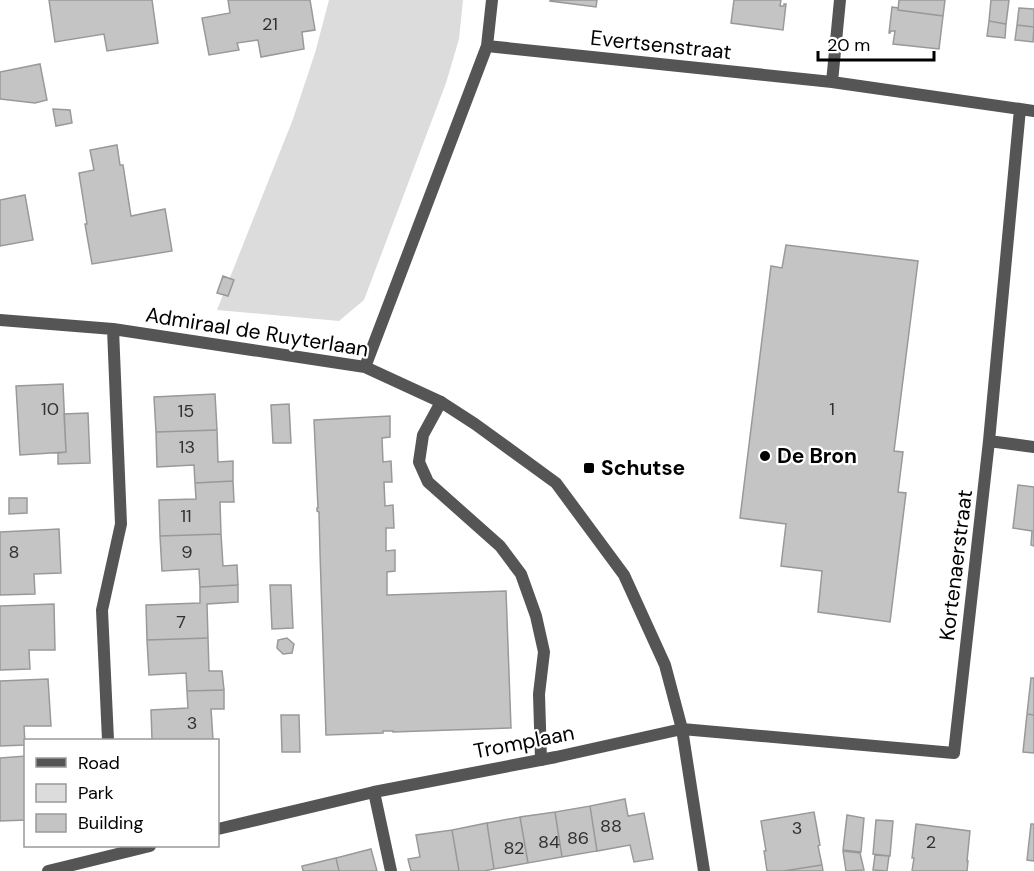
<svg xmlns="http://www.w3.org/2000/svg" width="1034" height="871" viewBox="0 0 1034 871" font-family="'DM Sans',sans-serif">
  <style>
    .green { fill: #dcdcdc }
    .building { fill: #c4c4c4; stroke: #999; stroke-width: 1.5 }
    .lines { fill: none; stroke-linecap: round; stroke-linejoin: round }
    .service { stroke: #555; stroke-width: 12 }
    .minor { stroke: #555; stroke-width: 12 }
    .poi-dot { fill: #000; stroke: #fff; stroke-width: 2 }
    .labels { text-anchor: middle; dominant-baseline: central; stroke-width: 4.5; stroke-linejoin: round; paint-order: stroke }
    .number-label { font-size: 18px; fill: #313131 }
    .street-label { font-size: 21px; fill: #000; stroke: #fff }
    .poi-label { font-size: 21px; font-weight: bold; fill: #000; stroke: #fff; text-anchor: start }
  </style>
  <rect width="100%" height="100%" fill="#fff"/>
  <path class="green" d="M329,0H463L459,39L446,83L364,300L339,321L217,310L293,119L315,53Z"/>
  <path class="building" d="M49,0H152L158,43L107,51L104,34L55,42Z
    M228,0H310L315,30L302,32L304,49L261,57L258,40L237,43L239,50L209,55L202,18L230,13Z
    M550,0H597L596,7L550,1Z
    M734,0H781L780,6H784V4H786L783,30L731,23Z
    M899,0H945L943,16L898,10Z
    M991,0H1009L1006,24L989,21Z
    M892,7L898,8V10L943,16L939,49L893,44L895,31H891L890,33H889Z
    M1019,8L1034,9V27L1017,25Z
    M989,21L1006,24L1005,38L987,36Z
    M1017,25L1034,27L1033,42L1015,40Z
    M40,64L47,100L35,103L0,99V72Z
    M53,109L70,110L72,123L56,126Z
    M117,145L120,165H123L131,216L165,209L172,251L92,264L85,224H87L79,173L94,170L90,150Z
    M25,195L33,240L0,246V200Z
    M786,245L918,261L894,451L903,452L898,492L906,493L890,622L818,612L822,571L781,566L786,524L740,518L771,266L782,268Z
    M223,276L234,280L228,296L217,293Z
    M63,384L66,452L20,455L16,386Z
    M215,394L217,430L156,432L154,397Z
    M289,404L291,443H273L271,405Z
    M88,413L90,463L58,464V453L66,452L64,414Z
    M390,416V437L382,438L383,462L391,461L392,482H384L385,506L393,505L394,528H386V551L395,550V571L387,572V595L506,591L511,728L393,732V731H383V733L326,735L320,553L319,512L317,511V508H318L314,420Z
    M217,430L218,462L233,461V481L195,483L194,465L157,467L156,432Z
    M233,481L234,502H220L221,534L160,536L159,500L196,499L195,483Z
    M1018,485L1034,487V546L1031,545L1032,531L1013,528Z
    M9,498H27V513L9,514Z
    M59,529L61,573L34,574L35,594L0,595V532Z
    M221,534L223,566L237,565L238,585L200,587L199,569L162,571L160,536Z
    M238,585V602L207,604L208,638L147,640L146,605L200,603V587Z
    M270,585H291L293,628L272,629Z
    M54,604L55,650H29L30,669L0,670V606Z
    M208,638L209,671H222L224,690L187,691L186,673L149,675L147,640Z
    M287,638L294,644L292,653L283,654L277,648L278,640Z
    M1031,678H1034V715L1027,714Z
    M48,679L51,726H24L25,745L0,746V681Z
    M224,690V709H211L213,740H152L151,710L188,708L187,691Z
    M1027,714L1034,715V753L1023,752Z
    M281,715H299L300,752H282Z
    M26,756V820L0,821V758Z
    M625,799L628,816L644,813L653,859L634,862L630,845L597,851L590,806Z
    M590,806L597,851L562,857L555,812Z
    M555,812L562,857L528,863L520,817Z
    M814,812L820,845L818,846L822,865L783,871H767L764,851H766L761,821Z
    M847,815L864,818L861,852L843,850Z
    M520,817L528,863L494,869L487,823Z
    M876,820L893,821L890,856L873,854Z
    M487,823L494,869L484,871H459L452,830Z
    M916,824L970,831L967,861H968L967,871H912L914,858H912Z
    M1031,824H1034V861L1027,860Z
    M452,830L459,871H411L408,859L420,857L416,835Z
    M371,849L377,871H339L336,858Z
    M843,851L860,853L864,870L846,871Z
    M875,855L889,856L887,871L873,870Z
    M336,858L339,871H303L302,866Z
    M822,865L823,871H783Z"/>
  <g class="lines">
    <path class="service" d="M441,402L423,435L419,462L428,482L500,546L521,574L536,616L544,652L539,694L541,760
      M374,792L391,871"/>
    <path class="minor" d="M487,46L832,82L1034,111
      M832,82L840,0
      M0,320L113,329L365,367L441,402L475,424L556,483L624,575L665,665L682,729L704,871
      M365,367L487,46L492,0
      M989,441L1034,447
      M108,740L102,610L121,524L113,329
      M218,829L374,792L556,757L682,729L954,753L989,441L1020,109
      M48,871L150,846"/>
  </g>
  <g class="poi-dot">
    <circle cx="765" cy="456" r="6"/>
    <rect x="583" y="462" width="12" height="12" rx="3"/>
  </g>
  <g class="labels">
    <g class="number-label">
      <text x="270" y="24">21</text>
      <text x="50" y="409">10</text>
      <text x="832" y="409">1</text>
      <text x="186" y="411">15</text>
      <text x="187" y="447">13</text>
      <text x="186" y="516">11</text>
      <text x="14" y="552">8</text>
      <text x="187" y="552">9</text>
      <text x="181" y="622">7</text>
      <text x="192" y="723">3</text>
      <text x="611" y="826">88</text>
      <text x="797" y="828">3</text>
      <text x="578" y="838">86</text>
      <text x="549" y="842">84</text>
      <text x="931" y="842">2</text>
      <text x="514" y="848">82</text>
    </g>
    <g class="street-label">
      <text transform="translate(661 45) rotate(6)">Evertsenstraat</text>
      <text transform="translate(257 332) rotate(9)">Admiraal de Ruyterlaan</text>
      <text transform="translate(956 565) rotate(-83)">Kortenaerstraat</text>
      <text transform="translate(524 742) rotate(-11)">Tromplaan</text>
    </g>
    <g class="poi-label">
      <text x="777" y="456">De Bron</text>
      <text x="601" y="468">Schutse</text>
    </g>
  </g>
  <rect x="24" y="739" width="195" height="108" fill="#ffffff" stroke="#999999" stroke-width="1.5"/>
  <rect x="36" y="758" width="30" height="9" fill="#555555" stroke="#999999" stroke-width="1.5"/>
  <text x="78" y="769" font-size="18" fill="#000000">Road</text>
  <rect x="36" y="784" width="30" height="18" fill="#dcdcdc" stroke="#999999" stroke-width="1.5"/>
  <text x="78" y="799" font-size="18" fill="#000000">Park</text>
  <rect x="36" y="814" width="30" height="18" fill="#c4c4c4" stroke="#999999" stroke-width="1.5"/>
  <text x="78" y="829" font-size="18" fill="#000000">Building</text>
  <path d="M818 51v9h116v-9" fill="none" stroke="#000000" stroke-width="3"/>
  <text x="827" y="51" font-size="18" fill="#000000" stroke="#ffffff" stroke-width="4.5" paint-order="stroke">20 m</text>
</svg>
